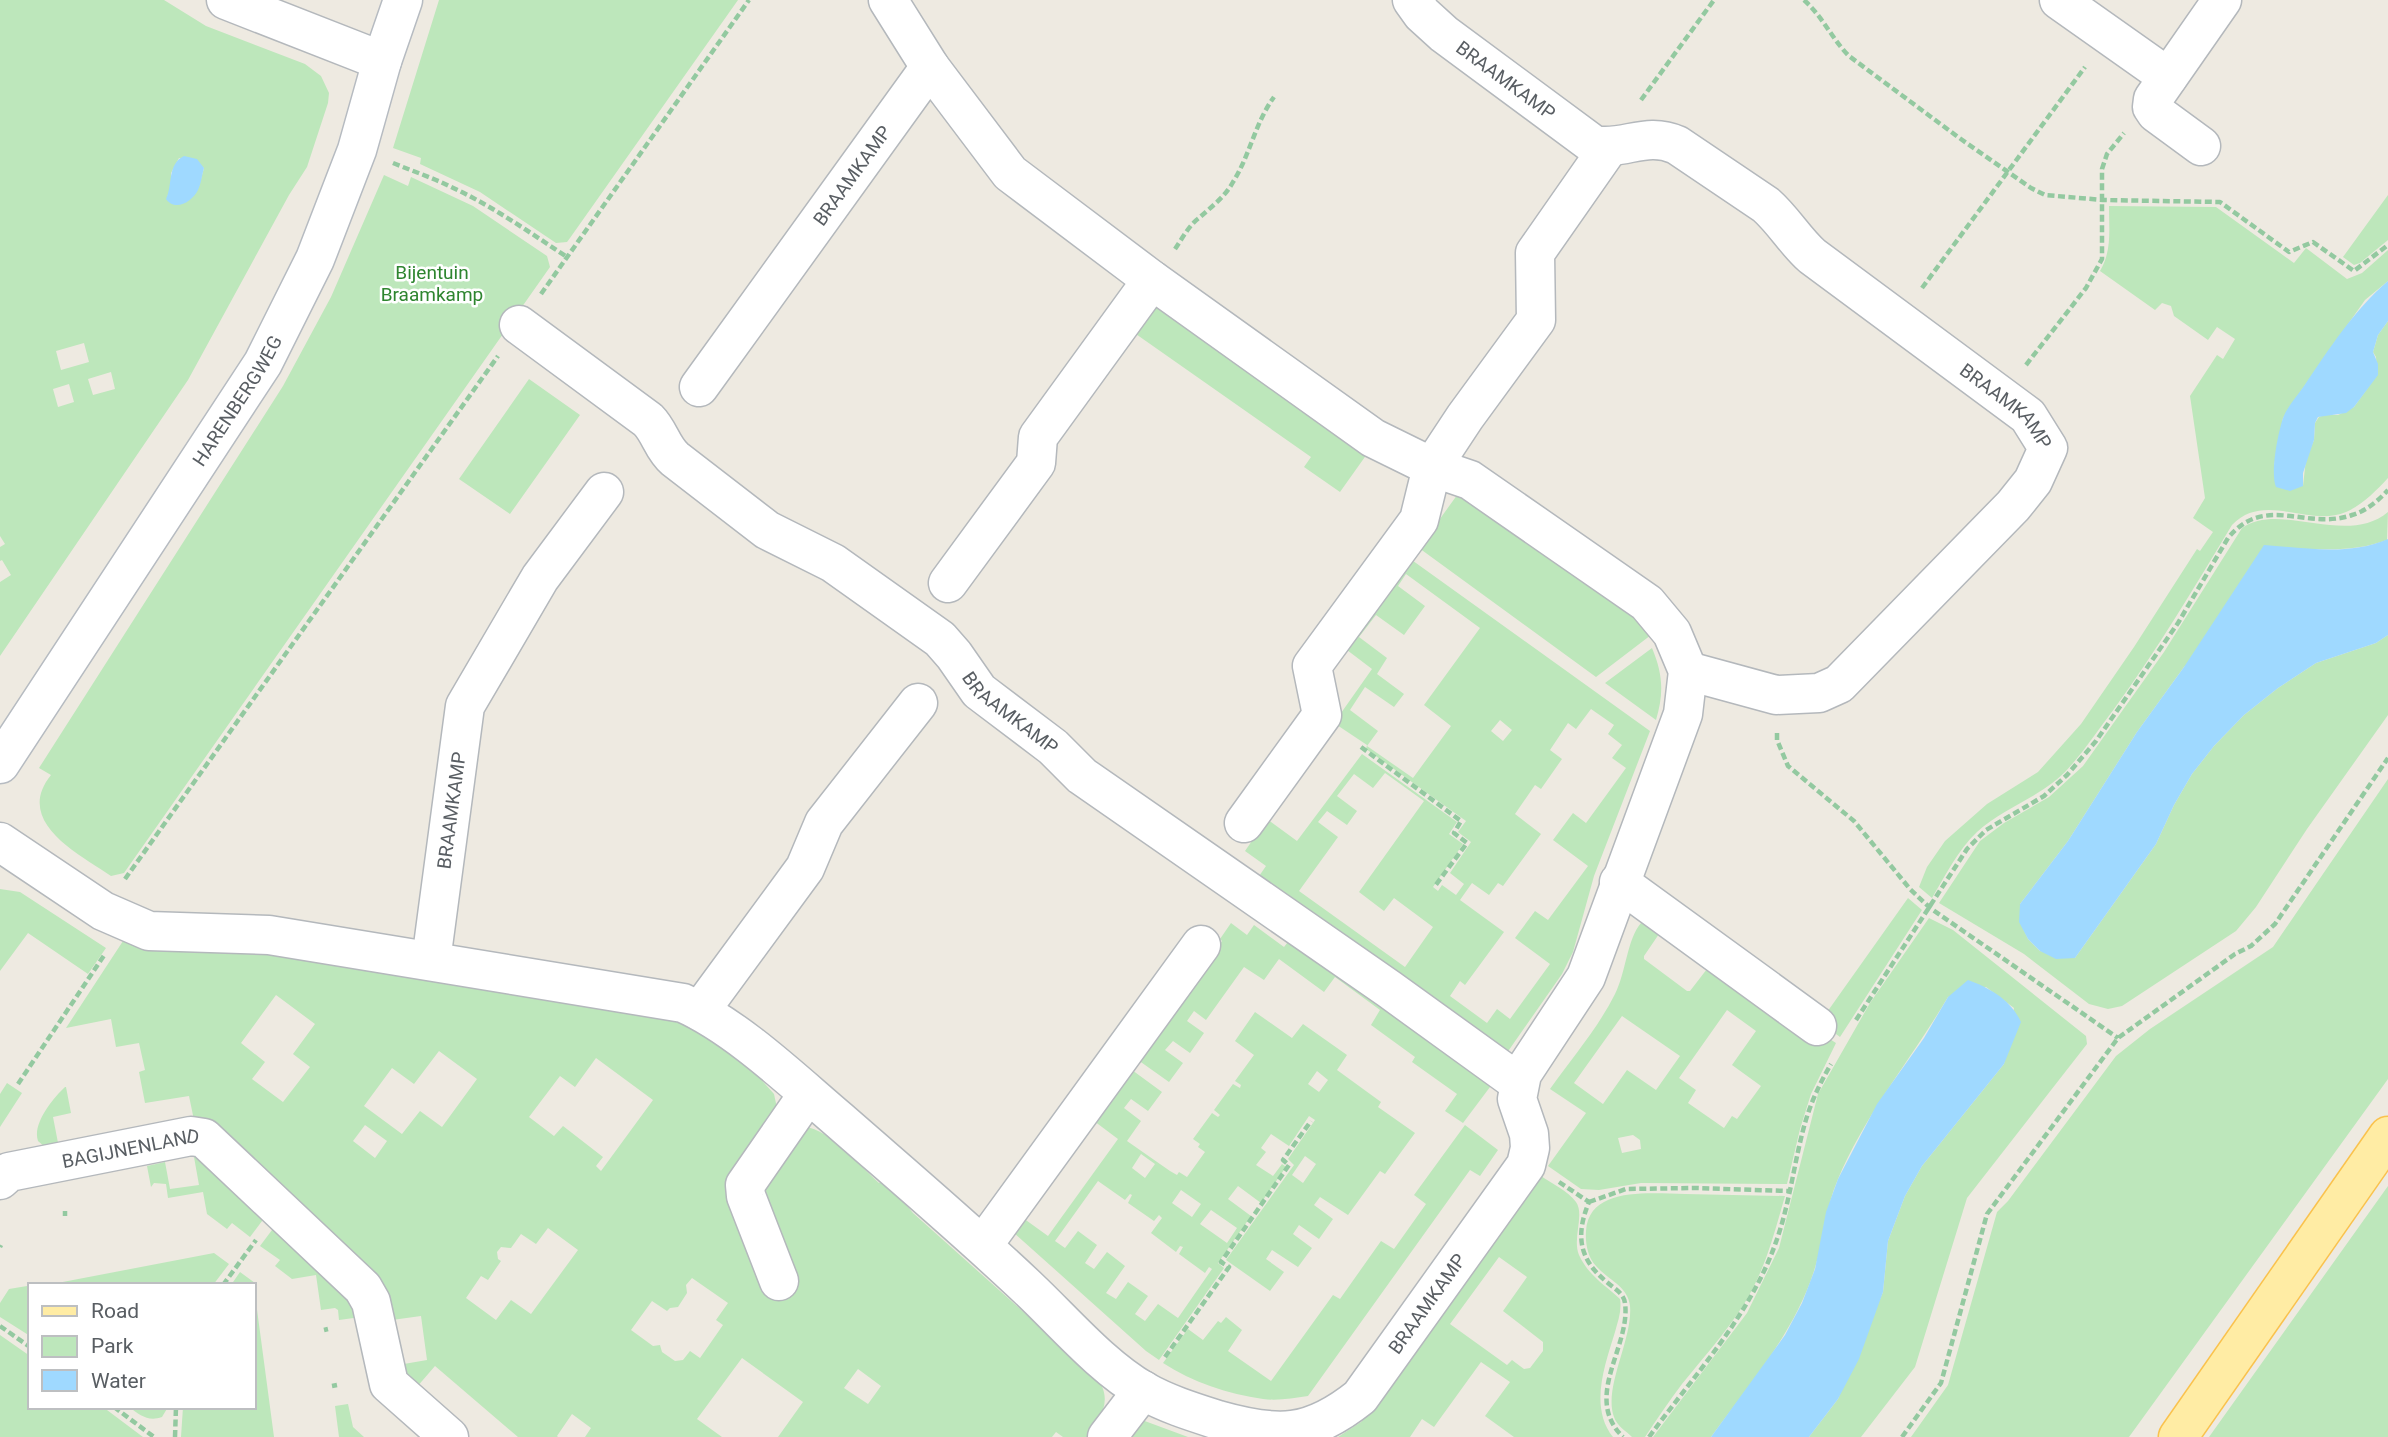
<svg xmlns="http://www.w3.org/2000/svg" width="2388" height="1437" viewBox="0 0 2388 1437" font-family="Roboto,sans-serif">
  <style>
    .green { fill: #bde7bb; fill-rule: evenodd }
    .water { fill: #9fd9ff }
    .lines { fill: none; stroke-linecap: round; stroke-linejoin: round }
    .street-casing { stroke: #b4b8bc; stroke-width: 41 }
    .secondary-casing { stroke: #b6bbc1; stroke-width: 41 }
    .primary-casing { stroke: #fac24d; stroke-width: 41 }
    .path { stroke: #93c9a0; stroke-width: 4.5; stroke-dasharray: 7 3.5; stroke-linecap: butt }
    .street { stroke: #fff; stroke-width: 38 }
    .secondary { stroke: #fff; stroke-width: 38 }
    .primary { stroke: #ffeca4; stroke-width: 38 }
    .labels { text-anchor: middle; dominant-baseline: central; stroke-width: 5; stroke-linejoin: round; paint-order: stroke }
    .street-label { font-size: 19px; fill: #595e63; stroke: #fff }
    .park-label { font-size: 19px; fill: #2e852f; stroke: #fff }
  </style>
  <rect width="100%" height="100%" fill="#eeeae1"/>
  <path class="green" d="M0,0H164L206,26L305,64L321,76L329,93L328,103L307,167L289,195L188,380L0,656V582L11,575L2,560L0,561V547L5,544L0,536ZM179,158L204,168L199,186L167,197L171,189V173ZM84,343L89,362L61,370L56,351ZM111,372L115,389L93,395L88,379ZM69,384L74,402L58,407L53,389Z
    M439,0H738L570,238L567,242L556,243L480,192L420,164L421,158L393,148Z
    M384,175L408,186L411,177L473,206L547,256L550,267L124,873L111,876C80,855 13,822 51,775L39,768L283,386L331,297Z
    M2388,195V240L2360,263L2354,265L2343,257Z
    M2109,206L2216,207L2294,263L2306,248L2347,279L2362,273L2388,250V281L2365,300L2289,408L2283,418L2274,466L2303,486L2306,459L2314,440L2315,423L2319,417L2324,415H2338L2354,407L2377,375L2376,357L2373,352L2378,335L2388,321V478C2376,491 2362,505 2346,512C2308,528 2265,491 2232,525C2194,588 2157,650 2114,709C2098,730 2083,753 2065,772C2039,798 2003,808 1977,832C1958,850 1945,876 1932,898L1919,887L1927,867L1945,841L1987,804L2038,772L2081,724L2134,647L2197,549L2200,551L2213,532L2193,518L2205,498L2190,396L2217,355L2223,359L2235,339L2217,327L2208,340L2174,316L2171,306L2162,303L2155,310L2100,271C2112,251 2109,230 2109,206Z
    M1153,304L1367,454L1340,492L1304,467L1311,457L1133,332Z
    M529,379L580,415L510,514L459,479Z
    M1460,491L1633,616L1651,635L1596,677L1419,548Z
    M2388,512L2387,540C2362,549 2341,550 2314,549L2184,667L2137,732L2068,841L2020,904V922L2028,939L2040,951L2075,958L2156,844L2174,805L2192,774L2214,746L2244,715L2278,688L2316,663L2376,643L2388,635V715L2307,829L2256,907L2236,931L2122,1006L2108,1009L2089,1004L2024,954L1939,903L1980,841L2004,823L2049,797L2083,766L2164,652L2242,528C2280,501 2346,547 2388,512Z
    M1409,558L1650,731L1594,876L1573,952L1562,974L1502,1060L1255,882L1266,866L1245,851L1267,819L1297,841L1362,754L1457,822L1449,834L1463,844L1433,887L1438,891L1442,885L1456,895L1464,884L1450,873L1471,842L1458,832L1466,821L1366,749L1367,745L1334,723L1372,669L1347,650ZM1406,574L1480,628L1424,705L1451,726L1413,778L1367,746L1378,731L1350,710L1365,687L1394,707L1404,694L1377,674L1387,658L1359,637L1376,615L1404,635L1425,606L1398,586ZM1591,709L1614,725L1608,734L1622,745L1612,758L1626,768L1586,823L1573,813L1553,840L1588,866L1548,920L1535,911L1515,938L1550,964L1510,1019L1497,1009L1487,1023L1450,996L1460,981L1465,985L1504,932L1460,900L1472,883L1489,895L1498,883L1503,886L1541,834L1515,814L1535,785L1541,789L1562,759L1550,750L1568,723L1576,729ZM1500,720L1512,730L1503,741L1491,731ZM1385,773L1424,801L1359,892L1384,911L1394,898L1433,927L1405,967L1299,891L1338,837L1318,822L1327,811L1347,825L1357,811L1337,796L1354,774L1373,788Z
    M1652,648C1663,674 1664,693 1656,720L1605,683Z
    M2388,779V1079L2129,1437H1911L1948,1385L1997,1212L2008,1201L2116,1056L2150,1029L2273,947Z
    M0,889L20,892L106,948L88,974L28,933L0,971Z
    M1908,898L1922,910L1840,1037L1820,1022Z
    M1929,918L1953,930L2086,1036L2087,1044L1967,1198L1915,1367L1861,1437H1809L1838,1399L1883,1292L1888,1241L1905,1196L1922,1166L2004,1064L2014,1008L1986,987L1948,997C1912,1058 1866,1113 1838,1179C1825,1209 1824,1240 1814,1271C1794,1333 1749,1385 1711,1437H1653L1747,1313L1779,1248L1818,1094L1870,1003Z
    M1231,923L1247,935L1254,925L1284,947L1295,933L1493,1083L1463,1123L1445,1111L1457,1094L1412,1062L1415,1057L1371,1025L1380,1010L1335,977L1324,992L1279,959L1264,980L1244,967L1206,1020L1194,1011L1187,1021L1204,1033L1190,1053L1173,1041L1165,1050L1183,1063L1169,1082L1138,1060L1222,941L1220,939Z
    M1641,923L1659,934L1644,956V959L1687,991H1690L1707,969L1808,1043L1814,1029L1836,1043L1811,1094L1800,1129L1787,1184L1641,1183L1599,1190L1581,1189L1548,1166L1586,1113L1550,1089C1572,1058 1598,1028 1615,994C1626,973 1627,939 1641,923ZM1727,1010L1756,1031L1732,1065L1761,1086L1737,1119L1732,1116L1724,1128L1688,1103L1696,1090L1679,1078ZM1622,1016L1680,1056L1656,1090L1627,1070L1603,1104L1574,1083ZM1633,1135L1640,1140L1641,1149L1622,1153L1618,1138Z
    M123,941L134,945L267,952L646,1013L684,1023L705,1033L758,1076L774,1094L777,1108L775,1116L727,1181L771,1289L757,1195L805,1127C829,1129 861,1167 879,1183L885,1180L913,1213L1096,1377C1114,1399 1101,1418 1087,1437H1063L1056,1432L1052,1437H778L803,1402L742,1358L697,1419L722,1437H585L591,1428L572,1414L557,1436L558,1437H518L435,1366L416,1388L398,1365L427,1360L421,1316L392,1320C389,1302 388,1288 376,1274L221,1127L213,1123L195,1125L189,1096L145,1103L139,1072L145,1070L139,1043L116,1047L111,1019L66,1028ZM276,995L315,1024L293,1054L310,1067L283,1102L252,1079L265,1062L241,1043ZM439,1051L477,1079L442,1127L420,1111L402,1134L364,1106L392,1068L414,1084ZM596,1058L653,1100L601,1171L596,1166L603,1157L563,1126L554,1136L529,1117L560,1076L575,1087ZM365,1125L387,1141L375,1158L353,1141ZM548,1228L578,1250L531,1314L511,1300L496,1320L466,1298L481,1276L488,1280L501,1261L498,1259L497,1252L501,1247L511,1248L521,1234L536,1244ZM692,1278L728,1303L716,1320L723,1325L700,1358L690,1351L683,1360L675,1361L662,1352L660,1345L653,1346L631,1330L652,1301L667,1311L670,1308L678,1307L687,1293L686,1285ZM858,1369L881,1386L868,1404L844,1388Z
    M1255,1012L1292,1038L1303,1024L1347,1055L1337,1070L1381,1102L1378,1107L1415,1133L1385,1174L1380,1171L1348,1215L1320,1197L1314,1205L1333,1219L1319,1239L1299,1225L1293,1234L1312,1248L1298,1267L1272,1250L1266,1259L1284,1272L1270,1291L1226,1260L1294,1165L1288,1159L1315,1120L1309,1116L1289,1146L1271,1134L1261,1148L1266,1152L1256,1165L1273,1176L1282,1164L1286,1167L1261,1203L1238,1186L1228,1199L1251,1216L1218,1263L1224,1268L1159,1360L1146,1351L1013,1232L1023,1218L1048,1236L1118,1139L1094,1121L1132,1070L1162,1092L1148,1111L1131,1099L1124,1108L1141,1121L1127,1141L1170,1171L1177,1175L1179,1172L1187,1177L1205,1152L1198,1147L1200,1144L1193,1139L1212,1113L1218,1117L1220,1115L1214,1110L1233,1084L1240,1088L1241,1085L1235,1081L1254,1055L1235,1041ZM1317,1071L1328,1080L1319,1092L1308,1084ZM1141,1154L1155,1164L1145,1178L1132,1168ZM1305,1156L1316,1164L1303,1183L1292,1175ZM1098,1181L1125,1200L1130,1194L1132,1195L1128,1203L1154,1221L1159,1215L1162,1218L1151,1233L1176,1252L1180,1246L1183,1247L1179,1254L1205,1273L1209,1267L1212,1269L1178,1318L1158,1304L1145,1321L1135,1314L1148,1296L1128,1282L1116,1299L1106,1293L1125,1266L1107,1252L1094,1269L1085,1263L1097,1245L1078,1231L1065,1248L1055,1241ZM1181,1190L1201,1204L1192,1217L1172,1203ZM1211,1210L1237,1228L1227,1243L1200,1224Z
    M7,1083L22,1093L0,1127V1094Z
    M65,1087H66L71,1113L53,1117L59,1148H46L38,1141C32,1124 53,1098 65,1087Z
    M1465,1125L1498,1150L1480,1176L1470,1170L1308,1396C1293,1398 1278,1401 1263,1399C1228,1394 1192,1382 1163,1363L1188,1329L1203,1340L1218,1321L1221,1323L1226,1317L1242,1330L1228,1351L1271,1381L1333,1295L1340,1299L1381,1241L1394,1249L1426,1204L1414,1195Z
    M194,1157H202L268,1213L250,1237L232,1223L227,1229L207,1214L203,1192L168,1198L166,1184L154,1183L151,1187L147,1166L165,1162L170,1189L199,1185Z
    M1541,1176C1551,1183 1568,1191 1576,1202C1585,1215 1572,1238 1579,1255C1588,1275 1605,1285 1620,1299C1622,1310 1618,1321 1615,1332C1605,1365 1589,1407 1613,1437H1514L1485,1416L1510,1382L1481,1362L1434,1427L1422,1419L1410,1437H1338L1361,1422L1376,1406ZM1499,1257L1527,1277L1503,1311L1543,1342V1351L1530,1368L1524,1369L1512,1360L1507,1365L1450,1324Z
    M2388,1186V1437H2209Z
    M1685,1194L1785,1196C1776,1227 1768,1259 1753,1288C1735,1323 1707,1353 1682,1384C1669,1401 1657,1419 1645,1437H1632C1626,1431 1617,1426 1614,1417C1603,1388 1633,1339 1630,1306C1628,1286 1608,1280 1596,1266C1588,1258 1585,1243 1586,1231C1589,1185 1653,1194 1685,1194Z
    M278,1222L349,1291L361,1317L339,1320L338,1310L335,1308L321,1310L316,1275L292,1279L275,1266L280,1260L260,1246Z
    M214,1253L229,1264L213,1285H47Z
    M240,1272L255,1283L256,1302L274,1437H181L183,1407H254V1285H231Z
    M27,1286L30,1288V1336L0,1317V1303L9,1289Z
    M0,1335L30,1356V1407H103L143,1437H0Z
    M348,1404L353,1427L364,1437H339L335,1406Z
    M129,1407H168L162,1417C148,1422 140,1415 129,1407Z
    M1142,1420L1188,1437H1130Z"/>
  <path class="water" d="M184,156L197,159L204,168C202,175 201,184 198,190C192,202 175,212 166,199C173,185 167,164 184,156Z
    M2388,281V321L2378,335L2373,352L2378,364V375L2354,407L2346,413L2318,417L2315,423L2314,440L2303,473V486L2290,491L2276,487C2270,473 2278,433 2283,418C2287,407 2297,396 2304,386C2329,349 2354,310 2388,281Z
    M2388,539V635L2376,643L2316,663L2278,688L2244,715L2214,746L2192,774L2174,805L2156,844L2075,958L2056,959L2040,951L2028,939L2019,922L2020,904L2068,841L2137,732L2184,667L2264,545C2306,548 2349,556 2388,539Z
    M1968,980C1990,988 2011,1000 2021,1022L2004,1064L1922,1166L1905,1196L1888,1241L1883,1292L1859,1359L1838,1399L1809,1437H1711L1785,1335L1802,1303L1815,1269L1826,1212L1838,1179L1877,1104L1924,1038L1948,997Z"/>
  <g class="lines">
    <g class="street-casing">
      <g id="street">
        <path d="M226,0L382,61"/>
        <path id="s1" d="M1412,0L1422,14L1444,34L1594,145C1624,151 1646,131 1677,145L1766,205C1784,221 1795,241 1812,256L2028,416L2048,448L2033,481L2013,506L1839,684L1819,693L1776,695L1688,671"/>
        <path d="M2059,0L2168,77"/>
        <path d="M2201,146L2156,113L2152,107L2153,99L2222,0"/>
        <path id="s2" d="M519,325L648,420C660,432 662,448 675,459L767,530L833,563L940,639L954,655L979,691L1053,747L1082,776L1389,989L1519,1083"/>
        <path id="s3" d="M699,387L930,67"/>
        <path d="M948,583L1036,463L1038,437L1152,280"/>
        <path d="M1244,823L1322,715L1312,666L1419,520L1432,467L1465,417L1536,320L1535,253L1609,147"/>
        <path id="s4" d="M0,842L103,911L149,931L269,935L683,1003C737,1027 793,1081 839,1120C903,1176 968,1231 1029,1289C1064,1322 1102,1367 1144,1391C1167,1404 1193,1412 1218,1420C1278,1437 1310,1437 1360,1397L1526,1165L1530,1148L1529,1134L1517,1099L1522,1074L1586,977L1683,714L1688,671L1672,633L1647,603L1470,480L1432,467L1373,438L1152,280L1010,173L930,67L888,0"/>
        <path d="M1619,882L1817,1026"/>
        <path id="s5" d="M431,961L465,706L540,578L604,492"/>
        <path d="M700,1011L805,868L824,823L918,703"/>
        <path id="s6" d="M0,1180L9,1172L191,1136L204,1138L363,1288L371,1302L389,1384L449,1437"/>
        <path d="M983,1245L1201,945"/>
        <path d="M779,1281L746,1196L745,1185L808,1094"/>
        <path d="M1107,1437L1143,1390"/>
      </g>
    </g>
    <g class="secondary-casing">
      <g id="secondary">
        <path id="s7" d="M0,764L263,363L315,259L357,150L382,61L403,0"/>
      </g>
    </g>
    <g class="primary-casing">
      <path id="primary" d="M2178,1437L2388,1136"/>
    </g>
    <path class="path" d="M1804,0C1823,17 1832,39 1849,56L1958,137L2031,188L2045,195L2103,200L2220,202L2289,252L2313,242L2354,271L2388,245
      M1641,100L1714,0
      M393,163C412,171 431,177 449,186C491,205 529,232 567,257
      M1175,249C1182,239 1189,225 1199,218C1211,207 1225,197 1233,182C1250,155 1255,123 1274,97
      M1922,288L2085,67
      M541,294L749,0
      M2026,365L2086,288L2102,259V169L2107,154L2124,133
      M1777,733V740L1788,766L1854,821L1910,889L1930,908L2118,1038
      M1361,747L1461,821L1454,833L1467,843L1435,886
      M125,879L498,356
      M1856,1020L1967,849L1986,830L2044,796L2067,775L2096,741L2178,623L2228,538C2265,493 2306,531 2352,515C2366,511 2378,501 2388,490
      M18,1084L105,954
      M1559,1182L1589,1202C1575,1236 1579,1260 1608,1283C1615,1289 1624,1294 1625,1303C1631,1347 1582,1397 1623,1437
      M1589,1202L1626,1189L1695,1188L1789,1191
      M65,1211V1216
      M0,1247L1,1245
      M223,1285L256,1240
      M0,1326L30,1347
      M324,1330L328,1329
      M1165,1357L1229,1267L1221,1262L1289,1165L1283,1160L1311,1121
      M332,1386L337,1385
      M114,1407L154,1437
      M175,1437L176,1407
      M1649,1437C1695,1374 1750,1316 1776,1242C1790,1203 1794,1162 1805,1123C1811,1102 1820,1083 1831,1064
      M1902,1437L1941,1383L1987,1214L2118,1038L2235,954L2251,946L2275,924L2388,758"/>
    <use href="#street" class="street"/>
    <use href="#secondary" class="secondary"/>
    <use href="#primary" class="primary"/>
  </g>
  <g class="labels">
    <g class="street-label">
      <text stroke="none"><textPath href="#s1" startOffset="124">BRAAMKAMP</textPath></text>
      <text stroke="none"><textPath href="#s3" startOffset="261">BRAAMKAMP</textPath></text>
      <text stroke="none"><textPath href="#s7" startOffset="434">HARENBERGWEG</textPath></text>
      <text stroke="none"><textPath href="#s1" startOffset="740">BRAAMKAMP</textPath></text>
      <text stroke="none"><textPath href="#s2" startOffset="632">BRAAMKAMP</textPath></text>
      <text stroke="none"><textPath href="#s5" startOffset="152">BRAAMKAMP</textPath></text>
      <text stroke="none"><textPath href="#s6" startOffset="136">BAGIJNENLAND</textPath></text>
      <text stroke="none"><textPath href="#s4" startOffset="1664">BRAAMKAMP</textPath></text>
    </g>
    <g class="park-label">
      <text x="432" y="272">Bijentuin<tspan x="432" dy="22">Braamkamp</tspan></text>
    </g>
  </g>
  <rect x="28" y="1283" width="228" height="126" fill="#ffffff" stroke="#bdbfc1" stroke-width="2"/>
  <rect x="42" y="1306" width="35" height="10" fill="#ffeca4" stroke="#bdbfc1" stroke-width="2"/>
  <text x="91" y="1318" font-size="21" fill="#595e63">Road</text>
  <rect x="42" y="1336" width="35" height="21" fill="#bde7bb" stroke="#bdbfc1" stroke-width="2"/>
  <text x="91" y="1353" font-size="21" fill="#595e63">Park</text>
  <rect x="42" y="1370" width="35" height="21" fill="#9fd9ff" stroke="#bdbfc1" stroke-width="2"/>
  <text x="91" y="1388" font-size="21" fill="#595e63">Water</text>
</svg>
